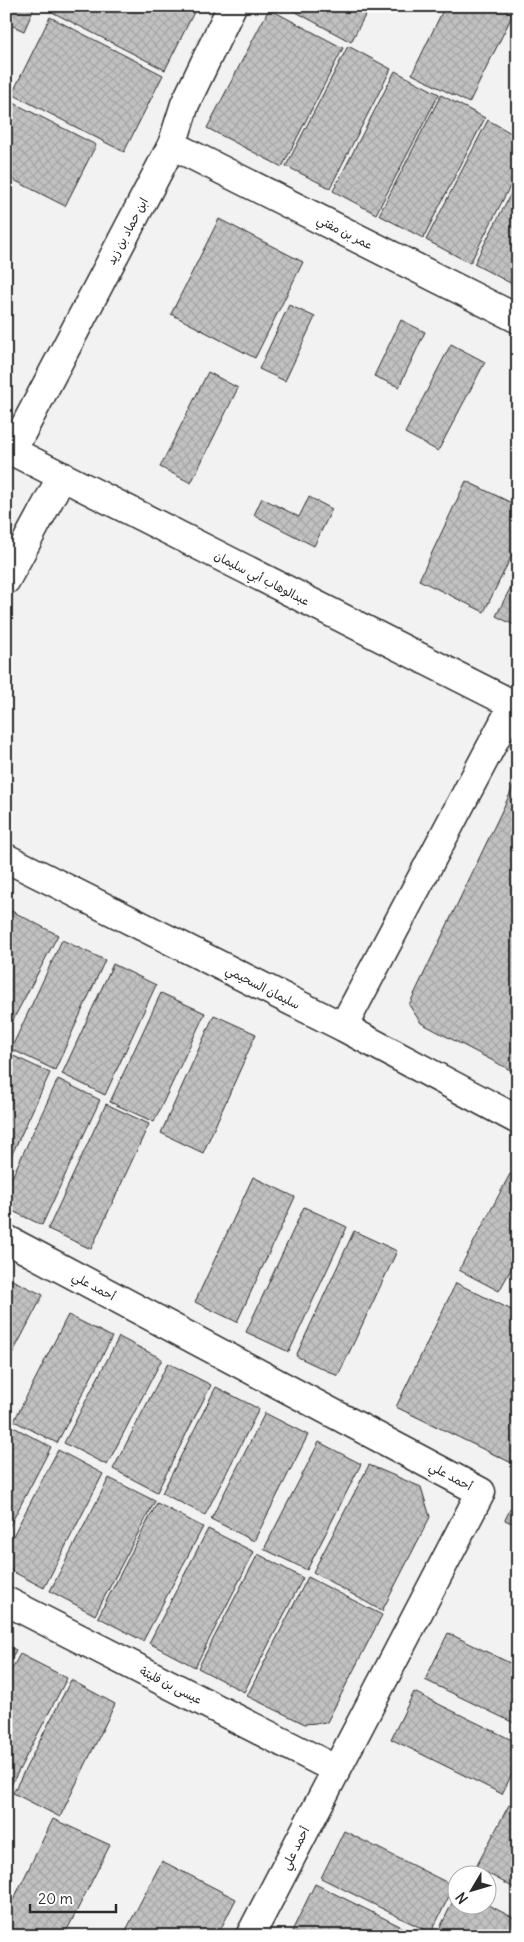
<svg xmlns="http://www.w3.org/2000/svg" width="524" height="1942" viewBox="0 0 524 1942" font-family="Delius,'Playpen Sans Arabic',sans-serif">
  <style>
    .building { fill: url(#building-cross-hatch); stroke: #2b2b2b }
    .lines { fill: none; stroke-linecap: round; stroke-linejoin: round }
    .minor-casing { stroke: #2b2b2b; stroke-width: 31 }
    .minor { stroke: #fff; stroke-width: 28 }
    .labels { text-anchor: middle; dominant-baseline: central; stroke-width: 5; stroke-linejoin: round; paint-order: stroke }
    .street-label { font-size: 12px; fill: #2b2b2b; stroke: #fff }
  </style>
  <defs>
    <pattern id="building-cross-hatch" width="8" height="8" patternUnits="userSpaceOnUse" patternTransform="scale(1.25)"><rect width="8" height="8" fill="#c1c1c1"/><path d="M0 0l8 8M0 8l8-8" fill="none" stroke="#a6a6a6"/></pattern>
  </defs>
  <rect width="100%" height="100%" fill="#f2f2f2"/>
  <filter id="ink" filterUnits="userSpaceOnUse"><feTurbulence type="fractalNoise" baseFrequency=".02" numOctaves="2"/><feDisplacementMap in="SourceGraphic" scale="10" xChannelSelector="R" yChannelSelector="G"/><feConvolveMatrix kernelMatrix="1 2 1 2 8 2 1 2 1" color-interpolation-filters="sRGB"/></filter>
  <g filter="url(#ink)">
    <path class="building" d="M6,6H35L24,31L6,23Z
      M55,6H197L165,70L52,12Z
      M285,6H370L351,42Z
      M445,6H517L469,103L412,74Z
      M269,9L343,48L282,167L207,128Z
      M50,17L163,75L124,152L12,94Z
      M348,46L391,69L330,188L286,166Z
      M395,71L439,94L376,214L333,191Z
      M441,95L485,118L423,238L379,215Z
      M6,99L96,145L65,206L6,176Z
      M488,120L518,137V171L470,263L426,240Z
      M518,180V287L474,264Z
      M219,219L303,262L255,358L171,314Z
      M289,305L315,317L285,381L259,369Z
      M401,320L425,332L399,387L374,376Z
      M451,344L485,362L438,451L405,433Z
      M208,372L238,388L191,483L160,467Z
      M466,481L518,506V543L484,612L419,580Z
      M309,497L332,509L314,546L254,515L262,498L299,517Z
      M518,573V627L496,616Z
      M518,777V1074L421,1023L409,1005Z
      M6,908L58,935L6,1033Z
      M62,940L105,960L55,1070L11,1049Z
      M113,964L156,985L105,1095L62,1074Z
      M161,993L205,1013L154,1122L110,1102Z
      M214,1015L256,1034L203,1153L161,1133Z
      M7,1053L50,1073L6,1167V1056Z
      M58,1079L100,1100L42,1225L6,1208V1190Z
      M106,1104L149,1124L91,1249L48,1229Z
      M510,1174L518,1178V1257L499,1291L459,1270Z
      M253,1177L295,1197L237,1322L195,1302Z
      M304,1207L347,1227L289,1352L246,1332Z
      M354,1231L397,1251L338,1376L296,1356Z
      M6,1277L43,1295L6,1366Z
      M456,1283L518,1313V1466L396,1407Z
      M68,1315L112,1337L57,1443L14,1421Z
      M119,1337L162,1359L107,1465L64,1443Z
      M168,1363L211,1385L157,1492L113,1469Z
      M216,1387L259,1409L205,1515L162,1493Z
      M265,1413L308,1435L254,1541L211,1519Z
      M6,1423L51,1447L6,1533Z
      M319,1442L361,1464L307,1570L264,1549Z
      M58,1450L103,1474L44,1588L6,1568V1549Z
      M369,1465L421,1487L430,1517L382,1611L313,1572Z
      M109,1478L155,1501L95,1615L50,1591Z
      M518,1493V1526L505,1520Z
      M157,1503L203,1527L143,1641L98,1617Z
      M208,1529L254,1552L195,1667L149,1643Z
      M258,1554L303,1578L244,1692L198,1668Z
      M308,1577L382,1615L327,1722L305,1724L247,1696Z
      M448,1633L518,1667V1725L425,1680Z
      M6,1645L16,1650L6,1669Z
      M20,1654L67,1678L7,1793L6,1680Z
      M71,1680L115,1704L60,1817L13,1793Z
      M414,1692L518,1743V1762L502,1794L391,1739Z
      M509,1805L518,1810V1890L476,1867Z
      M53,1819L110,1845L64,1936H6V1915Z
      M344,1831L454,1886L431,1933L321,1878Z
      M162,1861L236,1899L217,1936H123Z
      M315,1884L420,1936H303L292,1931Z
      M456,1895V1904H486L518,1920V1936H436Z"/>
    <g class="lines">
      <g class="minor-casing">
        <path id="minor" d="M172,145L518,319
          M6,448L518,707
          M12,451L172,145L185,104L232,6
          M6,580L62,476
          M6,858L343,1027L518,1120
          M343,1027L513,705
          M6,1239L481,1492L250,1936
          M6,1601L335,1769"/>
      </g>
      <use href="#minor" class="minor"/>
    </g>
  </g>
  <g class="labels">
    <g class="street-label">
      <text transform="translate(127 231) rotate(-62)">ابن حماد بن زيد</text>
      <text transform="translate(345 232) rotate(27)">عمر بن مفتي</text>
      <text transform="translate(262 578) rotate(27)">عبدالوهاب أبي سليمان</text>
      <text transform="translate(263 987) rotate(27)">سليمان السحيمي</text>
      <text transform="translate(94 1286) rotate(28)">أحمد علي</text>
      <text transform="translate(451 1476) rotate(28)">أحمد علي</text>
      <text transform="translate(171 1685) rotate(27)">عيسى بن فليتة</text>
      <text transform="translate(295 1848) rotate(-63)">أحمد علي</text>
    </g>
  </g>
  <rect width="524" height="1942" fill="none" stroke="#fff" stroke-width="25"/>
  <rect x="12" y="12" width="499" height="1917" fill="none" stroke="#2b2b2b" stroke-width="2" filter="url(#ink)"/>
  <g transform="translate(472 1890) rotate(232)"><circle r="24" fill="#ffffff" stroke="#aaaaaa"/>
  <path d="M0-4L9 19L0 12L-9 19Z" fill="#2b2b2b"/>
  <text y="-8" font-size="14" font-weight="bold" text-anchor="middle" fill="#2b2b2b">N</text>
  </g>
  <path d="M30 1904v8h86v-8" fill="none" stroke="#2b2b2b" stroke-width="2.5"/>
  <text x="38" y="1904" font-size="15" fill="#2b2b2b" stroke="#ffffff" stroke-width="4" paint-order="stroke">20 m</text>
</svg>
